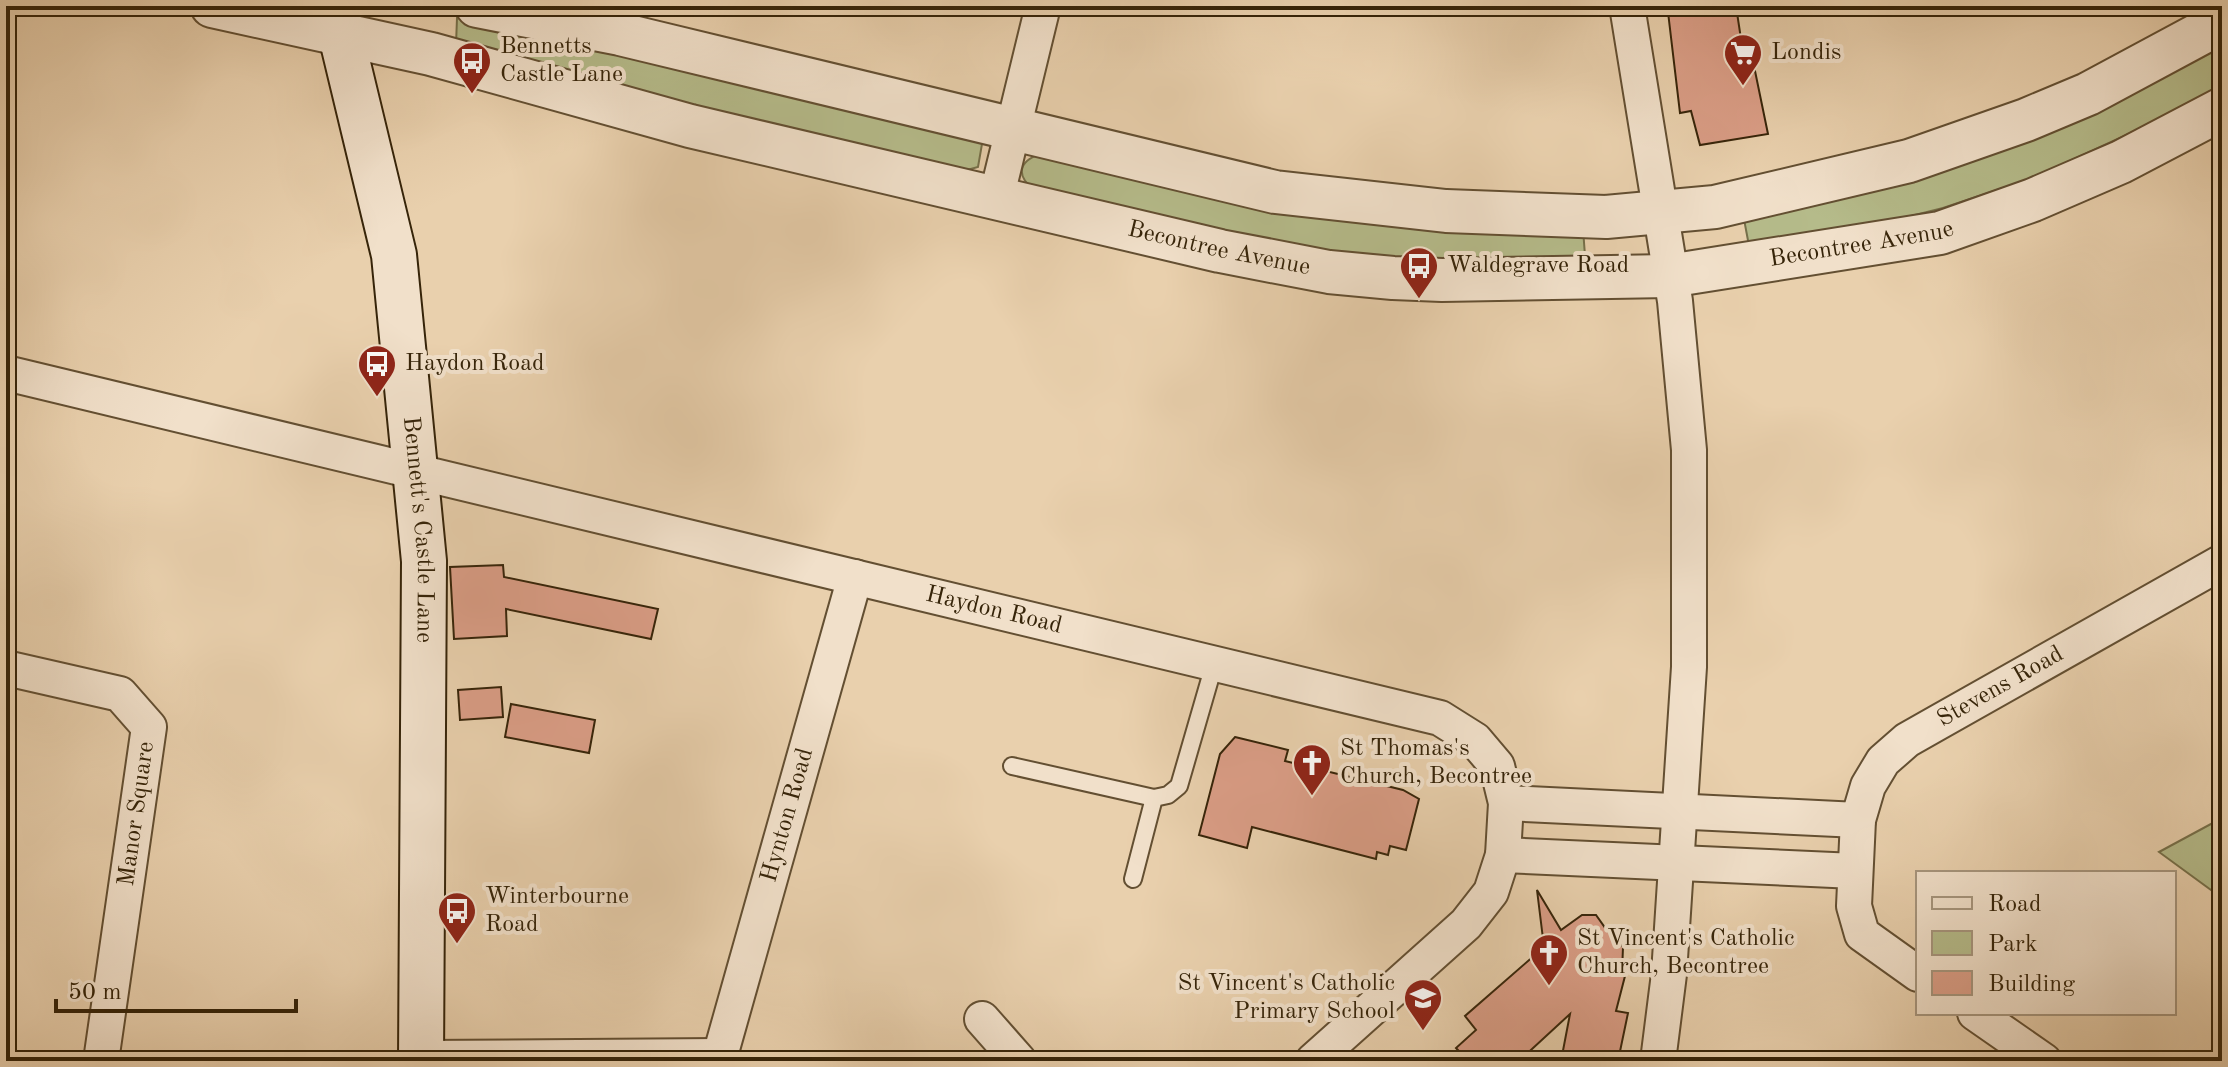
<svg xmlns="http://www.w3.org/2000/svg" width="2228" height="1067" viewBox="0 0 2228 1067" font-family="'Old Standard TT',serif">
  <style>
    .green { fill: #b5bb8a; stroke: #76704a; stroke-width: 2 }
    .building { fill: #db9e87; stroke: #362409; stroke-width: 2 }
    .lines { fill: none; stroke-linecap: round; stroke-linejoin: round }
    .service-casing { stroke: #634f32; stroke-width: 20 }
    .minor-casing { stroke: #634f32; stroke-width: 38 }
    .tertiary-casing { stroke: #634f32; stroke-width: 46 }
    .secondary-casing { stroke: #362409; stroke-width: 48 }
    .service { stroke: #f1e0ca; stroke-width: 16 }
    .minor { stroke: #f1e0ca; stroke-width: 34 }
    .tertiary { stroke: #f1e0ca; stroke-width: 42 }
    .secondary { stroke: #f1e0ca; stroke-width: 44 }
    .labels { text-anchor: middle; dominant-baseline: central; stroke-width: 8; stroke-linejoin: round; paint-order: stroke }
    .poi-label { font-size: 24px; fill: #362409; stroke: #f1e0ca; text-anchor: start }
    .street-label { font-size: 24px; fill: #362409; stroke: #f1e0ca }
  </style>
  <rect width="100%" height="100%" fill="#e9d0ad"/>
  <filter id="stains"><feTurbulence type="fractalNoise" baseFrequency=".0025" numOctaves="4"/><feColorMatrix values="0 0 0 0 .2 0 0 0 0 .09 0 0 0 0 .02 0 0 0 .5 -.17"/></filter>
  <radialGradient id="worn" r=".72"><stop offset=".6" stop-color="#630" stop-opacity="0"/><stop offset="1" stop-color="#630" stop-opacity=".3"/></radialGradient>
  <path class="green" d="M457,18L637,57L978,138L982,144L978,167L967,170L522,67L456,45Z
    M2222,41V85L2157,121L2030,179L1943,208L1819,239L1750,251L1743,214Z
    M1044,153L1583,229L1586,269L1314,254L1034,190C1013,173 1021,159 1044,153Z
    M2222,818V898L2159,852Z"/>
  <path class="building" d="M1720,6H1736L1741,39L1748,37L1768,134L1700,145L1691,111L1680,113L1668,12Z
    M503,565L504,577L658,609L651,639L506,609L507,636L454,639L450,567Z
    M501,687L503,717L460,720L458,690Z
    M511,704L595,720L589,753L505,737Z
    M1235,737L1288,750L1285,761L1403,790L1419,799L1406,850L1390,846L1388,855L1377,852L1376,859L1252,827L1247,848L1199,835L1220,754Z
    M1537,890L1561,930L1582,915H1596L1606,929L1623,947L1622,973L1625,976L1616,1011L1628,1013L1618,1061H1561L1570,1014L1519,1061H1468L1456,1048L1476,1030L1465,1016L1544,947Z"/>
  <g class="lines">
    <g class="service-casing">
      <path id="service" d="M1012,766L1154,798L1168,795L1179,786L1214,665
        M1133,879L1154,798"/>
    </g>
    <g class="minor-casing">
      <g id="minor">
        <path d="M1627,6L1675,301L1689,450V667L1669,974L1658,1061"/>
        <path d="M996,199L1043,6"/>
        <path id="s1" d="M6,373L1440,718L1475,740L1497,766L1506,803L1503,855L1491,892L1466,924L1313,1061"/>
        <path d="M6,668L120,694L149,727L101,1061"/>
        <path d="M1506,803L1858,820"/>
        <path d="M1503,855L1855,871"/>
        <path id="s2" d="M1918,974L1862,934L1854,906L1858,820L1868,786L1883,761L1907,740L1937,723L2222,562"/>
        <path d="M1975,1013L2044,1061"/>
        <path d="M982,1019L1019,1061"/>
        <path id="s3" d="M720,1056L855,577"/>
        <path d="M421,1058L720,1056L726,1061"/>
      </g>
    </g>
    <g class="tertiary-casing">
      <g id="tertiary">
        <path id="s4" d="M212,6L431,54L690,126L1220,251L1329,272L1393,278L1442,280L1669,276L1940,233L2033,200L2121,162L2222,109"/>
        <path d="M477,6L620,34L1275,192L1446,211L1606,217L1715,207L1909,161L2026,120L2088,94L2222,22"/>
      </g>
    </g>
    <g class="secondary-casing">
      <g id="secondary">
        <path id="s5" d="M334,6L394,255L424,561L421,1061"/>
      </g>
    </g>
    <use href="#service" class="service"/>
    <use href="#minor" class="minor"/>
    <use href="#tertiary" class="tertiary"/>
    <use href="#secondary" class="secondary"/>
  </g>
  <defs>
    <g id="supermarket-pin" transform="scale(2)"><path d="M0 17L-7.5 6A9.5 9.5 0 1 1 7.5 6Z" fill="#8f2418" stroke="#f1e0ca"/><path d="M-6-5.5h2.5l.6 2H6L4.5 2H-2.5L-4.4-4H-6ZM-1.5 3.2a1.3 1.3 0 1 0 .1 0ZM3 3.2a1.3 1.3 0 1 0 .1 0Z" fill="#fff"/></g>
    <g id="bus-pin" transform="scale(2)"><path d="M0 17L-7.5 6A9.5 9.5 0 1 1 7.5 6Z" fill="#8f2418" stroke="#f1e0ca"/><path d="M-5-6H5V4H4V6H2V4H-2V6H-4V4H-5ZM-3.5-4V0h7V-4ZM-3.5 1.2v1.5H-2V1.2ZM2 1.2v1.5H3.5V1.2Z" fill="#fff"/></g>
    <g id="church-pin" transform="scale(2)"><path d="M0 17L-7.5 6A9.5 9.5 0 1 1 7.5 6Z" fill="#8f2418" stroke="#f1e0ca"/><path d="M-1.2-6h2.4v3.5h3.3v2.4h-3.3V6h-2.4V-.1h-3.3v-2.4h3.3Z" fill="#fff"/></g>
    <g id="school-pin" transform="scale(2)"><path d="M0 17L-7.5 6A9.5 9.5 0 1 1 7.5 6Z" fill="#8f2418" stroke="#f1e0ca"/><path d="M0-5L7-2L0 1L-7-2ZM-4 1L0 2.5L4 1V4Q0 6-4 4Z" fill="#fff"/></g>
  </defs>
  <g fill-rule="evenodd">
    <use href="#supermarket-pin" x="1743" y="53"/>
    <use href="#bus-pin" x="472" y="61"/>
    <use href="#bus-pin" x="1419" y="266"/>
    <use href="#bus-pin" x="377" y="364"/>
    <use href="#church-pin" x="1312" y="763"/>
    <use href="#bus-pin" x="457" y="911"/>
    <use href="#church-pin" x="1549" y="953"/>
    <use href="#school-pin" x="1423" y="998"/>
  </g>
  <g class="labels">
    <g class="poi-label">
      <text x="500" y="47">Bennetts<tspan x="500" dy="28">Castle Lane</tspan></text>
      <text x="1771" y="53">Londis</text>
      <text x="1447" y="266">Waldegrave Road</text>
      <text x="405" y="364">Haydon Road</text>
      <text x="1340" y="749">St Thomas's<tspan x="1340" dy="28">Church, Becontree</tspan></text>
      <text x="485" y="897">Winterbourne<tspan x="485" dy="28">Road</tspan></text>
      <text x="1577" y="939">St Vincent's Catholic<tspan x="1577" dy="28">Church, Becontree</tspan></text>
      <text x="1395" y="984" text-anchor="end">St Vincent's Catholic<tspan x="1395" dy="28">Primary School</tspan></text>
    </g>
    <g class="street-label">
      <text stroke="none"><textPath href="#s4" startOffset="1684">Becontree Avenue</textPath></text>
      <text stroke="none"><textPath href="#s4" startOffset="1036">Becontree Avenue</textPath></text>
      <text stroke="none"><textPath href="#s5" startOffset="532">Bennett's Castle Lane</textPath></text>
      <text stroke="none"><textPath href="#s1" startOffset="1016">Haydon Road</textPath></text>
      <text stroke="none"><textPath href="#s2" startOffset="388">Stevens Road</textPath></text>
      <text transform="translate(137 814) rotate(-82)">Manor Square</text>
      <text stroke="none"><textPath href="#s3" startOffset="250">Hynton Road</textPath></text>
    </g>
  </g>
  <rect width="2228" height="1067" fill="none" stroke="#e9d0ad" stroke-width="32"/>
  <rect x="8" y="8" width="2212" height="1051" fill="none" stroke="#362409" stroke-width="4"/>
  <rect x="16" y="16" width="2196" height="1035" fill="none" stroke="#362409" stroke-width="2"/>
  <rect x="1916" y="871" width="260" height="144" fill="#f1e0ca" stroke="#a6957d" stroke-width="2"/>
  <rect x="1932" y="897" width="40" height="12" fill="#f1e0ca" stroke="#a6957d" stroke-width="2"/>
  <text x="1988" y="911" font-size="24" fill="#362409">Road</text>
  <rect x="1932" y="931" width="40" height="24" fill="#b5bb8a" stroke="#a6957d" stroke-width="2"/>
  <text x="1988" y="951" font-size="24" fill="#362409">Park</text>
  <rect x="1932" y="971" width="40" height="24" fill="#db9e87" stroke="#a6957d" stroke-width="2"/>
  <text x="1988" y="991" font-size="24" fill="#362409">Building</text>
  <path d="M56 999v12h240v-12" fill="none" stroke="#362409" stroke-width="4"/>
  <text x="68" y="999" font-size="24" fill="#362409" stroke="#f1e0ca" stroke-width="6" paint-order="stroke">50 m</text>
  <rect width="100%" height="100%" filter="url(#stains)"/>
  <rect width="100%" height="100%" fill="url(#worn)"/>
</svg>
